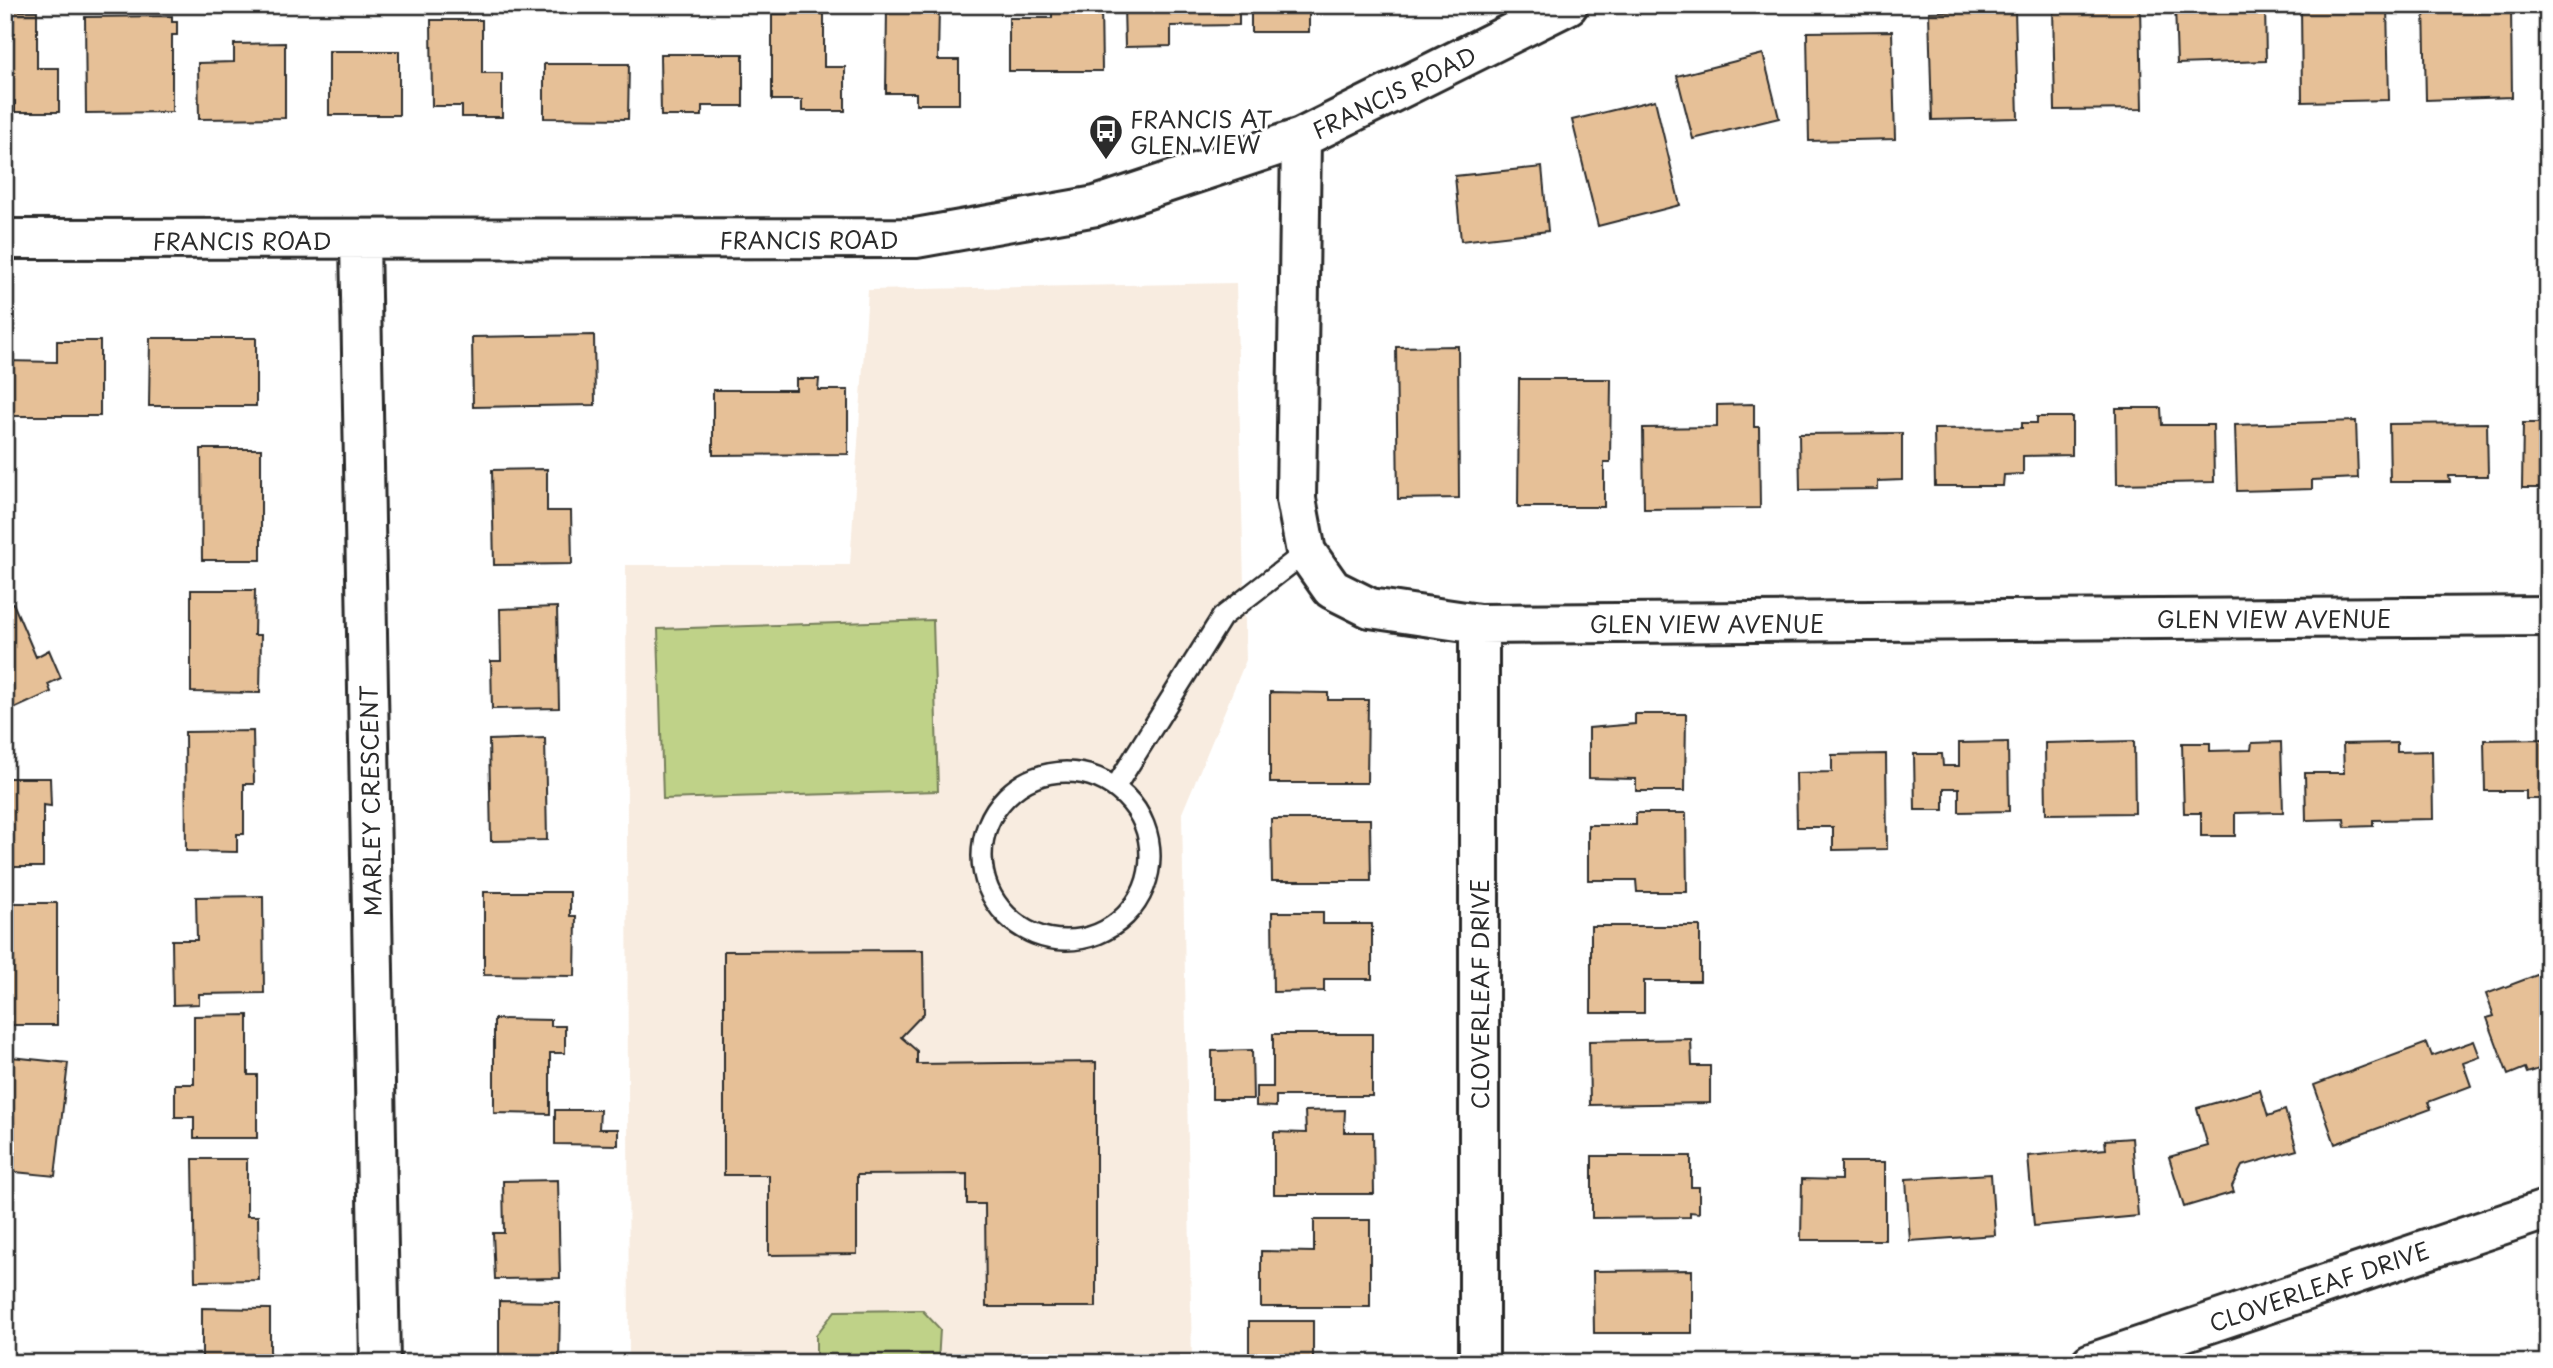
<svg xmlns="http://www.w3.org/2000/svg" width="2553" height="1368" viewBox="0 0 2553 1368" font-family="'Playpen Sans',sans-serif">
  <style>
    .built { fill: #f8ece0 }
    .green { fill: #bfd288; stroke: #757e5a; stroke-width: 2 }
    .building { fill: #e6c097; stroke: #2b2b2b; stroke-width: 2 }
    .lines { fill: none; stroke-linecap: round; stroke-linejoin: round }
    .service-casing { stroke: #2b2b2b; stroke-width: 24 }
    .minor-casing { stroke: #2b2b2b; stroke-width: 44 }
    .service { stroke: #fff; stroke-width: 19 }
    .minor { stroke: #fff; stroke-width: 38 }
    .labels { text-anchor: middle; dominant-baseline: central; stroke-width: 6; stroke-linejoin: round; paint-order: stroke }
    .street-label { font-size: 23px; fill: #2b2b2b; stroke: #fff }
    .poi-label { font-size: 23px; fill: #2b2b2b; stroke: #fff; text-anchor: start }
  </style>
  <rect width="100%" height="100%" fill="#fff"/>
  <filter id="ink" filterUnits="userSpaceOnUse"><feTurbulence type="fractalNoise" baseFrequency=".0143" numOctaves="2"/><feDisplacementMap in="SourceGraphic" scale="14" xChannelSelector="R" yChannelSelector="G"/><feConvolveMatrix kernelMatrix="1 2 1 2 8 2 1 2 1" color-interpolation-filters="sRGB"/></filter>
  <g filter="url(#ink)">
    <path class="built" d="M1236,283L1246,660L1182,813L1192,1363H629L626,565H850L868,290Z"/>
    <path class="green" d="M933,620L938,791L663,799L658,629Z
      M922,1310L940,1329L938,1363H816V1335L835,1311Z"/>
    <path class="building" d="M1052,5H1101L1102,71H1009V18H1052Z
      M1112,5H1239V25L1171,26V46L1125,47L1124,6Z
      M1251,5H1309V32H1251Z
      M2053,5H2140L2142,109L2055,110Z
      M2175,5H2265L2266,61L2177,64Z
      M2301,5H2387L2389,100L2302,102Z
      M2424,5H2511L2512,97L2426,100Z
      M887,7H939L938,60H959V104H916V93H886Z
      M2015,10L2018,118L1932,120L1929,12Z
      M5,11H37V68H59V112H15V101H5Z
      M772,14H824V67H845V111H802V100H772Z
      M172,16V22H177V35H172V112L86,113L85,17Z
      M431,20H482V73H502V117H462V106H432Z
      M1892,31L1895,139L1809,141L1807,32Z
      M285,43V118L199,119L198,63L234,62V44Z
      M329,51H399V115H329Z
      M660,54H743V106H702V116H661Z
      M1763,54L1779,118L1693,139L1677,76Z
      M544,64H629L628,119L544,118Z
      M1655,100L1680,205L1598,226L1572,120Z
      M1542,167L1548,231L1461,241L1455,176Z
      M594,335L595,405L473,407L472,337Z
      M150,338H256V406H149Z
      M57,341H100V416H5V361L57,362Z
      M1458,346L1459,498L1398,499L1396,347Z
      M796,379H819L818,390H848V454L713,455V390H796Z
      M1519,379H1611L1610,462H1604V507H1518Z
      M1754,404V427H1759L1760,508L1644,509L1643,428L1717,427V405Z
      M2116,408H2161L2162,425H2213L2214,482L2117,484Z
      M2037,417H2072V455L2023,456V474L2004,475L2003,486H1935L1934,429L2022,428V423H2037Z
      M2356,421L2358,478L2312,480V489L2237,491L2235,425Z
      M2487,423L2488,476H2449L2450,482H2390L2389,424Z
      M2523,423H2548V488H2522Z
      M1902,433V480L1878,481V489L1800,490L1799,434Z
      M201,449H261V560H202Z
      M547,469V511H571L572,564L494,565L492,470Z
      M191,590H255L254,635H261L260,693L191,692Z
      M13,603L36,657L49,650L61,678L48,684L51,692L5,713V606Z
      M557,607L559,708L492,709L491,661H501L500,609Z
      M1270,692L1328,693V700H1368L1367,783H1270Z
      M1635,714H1686L1685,791H1636V779L1589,778V728L1635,724Z
      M253,731L254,784H244V834H237V852L186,851L185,732Z
      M545,738L547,840L491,841L489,740Z
      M2548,739V799H2526V791H2485L2484,740Z
      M2134,741L2135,813L2046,814L2045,743Z
      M2008,742L2009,811L1959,812V788H1944V810H1915L1914,754H1942L1943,766H1959V743Z
      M2281,742L2283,812L2235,813V836H2201V813H2184L2182,743H2210V751L2251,750L2252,743Z
      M2397,743V752L2432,751L2433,819L2373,820V826L2345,827L2344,819L2306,820L2305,773H2344L2343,744Z
      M1886,754L1887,849L1833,850V827H1797L1796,773L1832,772V755Z
      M5,778H50L51,806L43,805V867H5Z
      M1636,813H1686L1687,892H1637L1636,880H1588V825H1636Z
      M1271,819H1370L1371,881H1272Z
      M484,892H570V916H576L575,976L484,975Z
      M263,896L264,993L199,994V1004L173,1005L172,940H197L196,897Z
      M5,903H57V1025H5Z
      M1272,912H1323V924H1372V979H1324V991L1273,992Z
      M1591,926H1700V981H1644V1013H1591Z
      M923,950L924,1013L901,1037L917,1051V1064L1096,1062V1307H986L985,1204H967V1174L857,1175V1254L769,1255V1175H724V951Z
      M2545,972L2548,1066L2527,1073L2525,1068L2508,1075L2487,1018L2494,1016L2486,994Z
      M248,1015V1075H257V1138H194V1117H175V1084H194V1016Z
      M494,1019L551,1020V1026H565V1053H550V1114L494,1113Z
      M1273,1034H1372V1096H1276V1107L1256,1106V1087H1273Z
      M1691,1039L1692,1066H1710V1103L1590,1105L1589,1041Z
      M2474,1041L2480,1057L2463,1063L2471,1086L2428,1102L2431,1109L2335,1144L2314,1085L2427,1043L2432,1056Z
      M1252,1050L1253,1099H1212V1051Z
      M11,1057L68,1063L55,1176L5,1171V1100Z
      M2260,1090L2268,1116L2285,1110L2297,1150L2242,1166L2232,1186L2234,1192L2184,1207L2169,1157L2208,1146L2197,1108Z
      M555,1110H600L599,1129H618V1145L555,1144Z
      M1345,1110L1344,1132H1373L1374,1194H1274V1132L1306,1133L1305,1111Z
      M2132,1138L2138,1216L2034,1226L2028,1156L2106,1149L2105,1140Z
      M1592,1156H1691V1187H1699V1213L1690,1212V1217L1592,1218Z
      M193,1159H247V1216H258L259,1280L195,1281Z
      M1841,1162H1885V1240H1801L1802,1179L1841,1180Z
      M1991,1174L1995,1235L1910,1241L1906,1179Z
      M558,1180L560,1278L495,1279L493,1233H504L503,1181Z
      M1314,1220H1370V1307H1261V1251L1314,1252Z
      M1692,1270V1333H1594L1593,1271Z
      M499,1301L560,1302L559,1363H499Z
      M202,1308L270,1309V1363H202Z
      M1249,1321H1313V1363H1249Z"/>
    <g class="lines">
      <g class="service-casing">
        <path id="service" d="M982 856a84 84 0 1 1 168 0a84 84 0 1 1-168 0Z
          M1116,786L1222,617L1306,552"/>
      </g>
      <g class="minor-casing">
        <path id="minor" d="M1301,138L1296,499L1306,552L1332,589L1370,608L1479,624L2548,616
          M5,239L916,238L1096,206L1301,138L1568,5
          M360,240L380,1363
          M1479,1363V624
          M2091,1363L2548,1209"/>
      </g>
      <use href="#service" class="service"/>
      <use href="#minor" class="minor"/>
    </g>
  </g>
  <defs>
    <g id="bus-pin" transform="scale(1.75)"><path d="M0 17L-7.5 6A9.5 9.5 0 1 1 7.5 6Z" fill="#2b2b2b" stroke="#fff"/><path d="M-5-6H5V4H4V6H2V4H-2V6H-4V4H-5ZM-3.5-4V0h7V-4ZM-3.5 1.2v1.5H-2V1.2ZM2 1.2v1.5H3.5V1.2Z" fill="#fff"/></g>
  </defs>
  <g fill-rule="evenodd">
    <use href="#bus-pin" x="1106" y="131"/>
  </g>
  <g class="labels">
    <g class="street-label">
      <text transform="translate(1394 92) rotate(-26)">FRANCIS ROAD</text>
      <text x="809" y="239">FRANCIS ROAD</text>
      <text x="242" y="240">FRANCIS ROAD</text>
      <text x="2274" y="618">GLEN VIEW AVENUE</text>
      <text x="1707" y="623">GLEN VIEW AVENUE</text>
      <text transform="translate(370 801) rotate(-91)">MARLEY CRESCENT</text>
      <text transform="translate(1479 994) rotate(-90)">CLOVERLEAF DRIVE</text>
      <text transform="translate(2319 1286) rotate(-19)">CLOVERLEAF DRIVE</text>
    </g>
    <g class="poi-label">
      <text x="1130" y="118">FRANCIS AT<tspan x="1130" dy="26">GLEN VIEW</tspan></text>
    </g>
  </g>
  <rect width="2553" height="1368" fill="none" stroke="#fff" stroke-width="28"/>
  <rect x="14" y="14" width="2525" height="1340" fill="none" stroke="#2b2b2b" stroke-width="2.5" filter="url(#ink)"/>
</svg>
